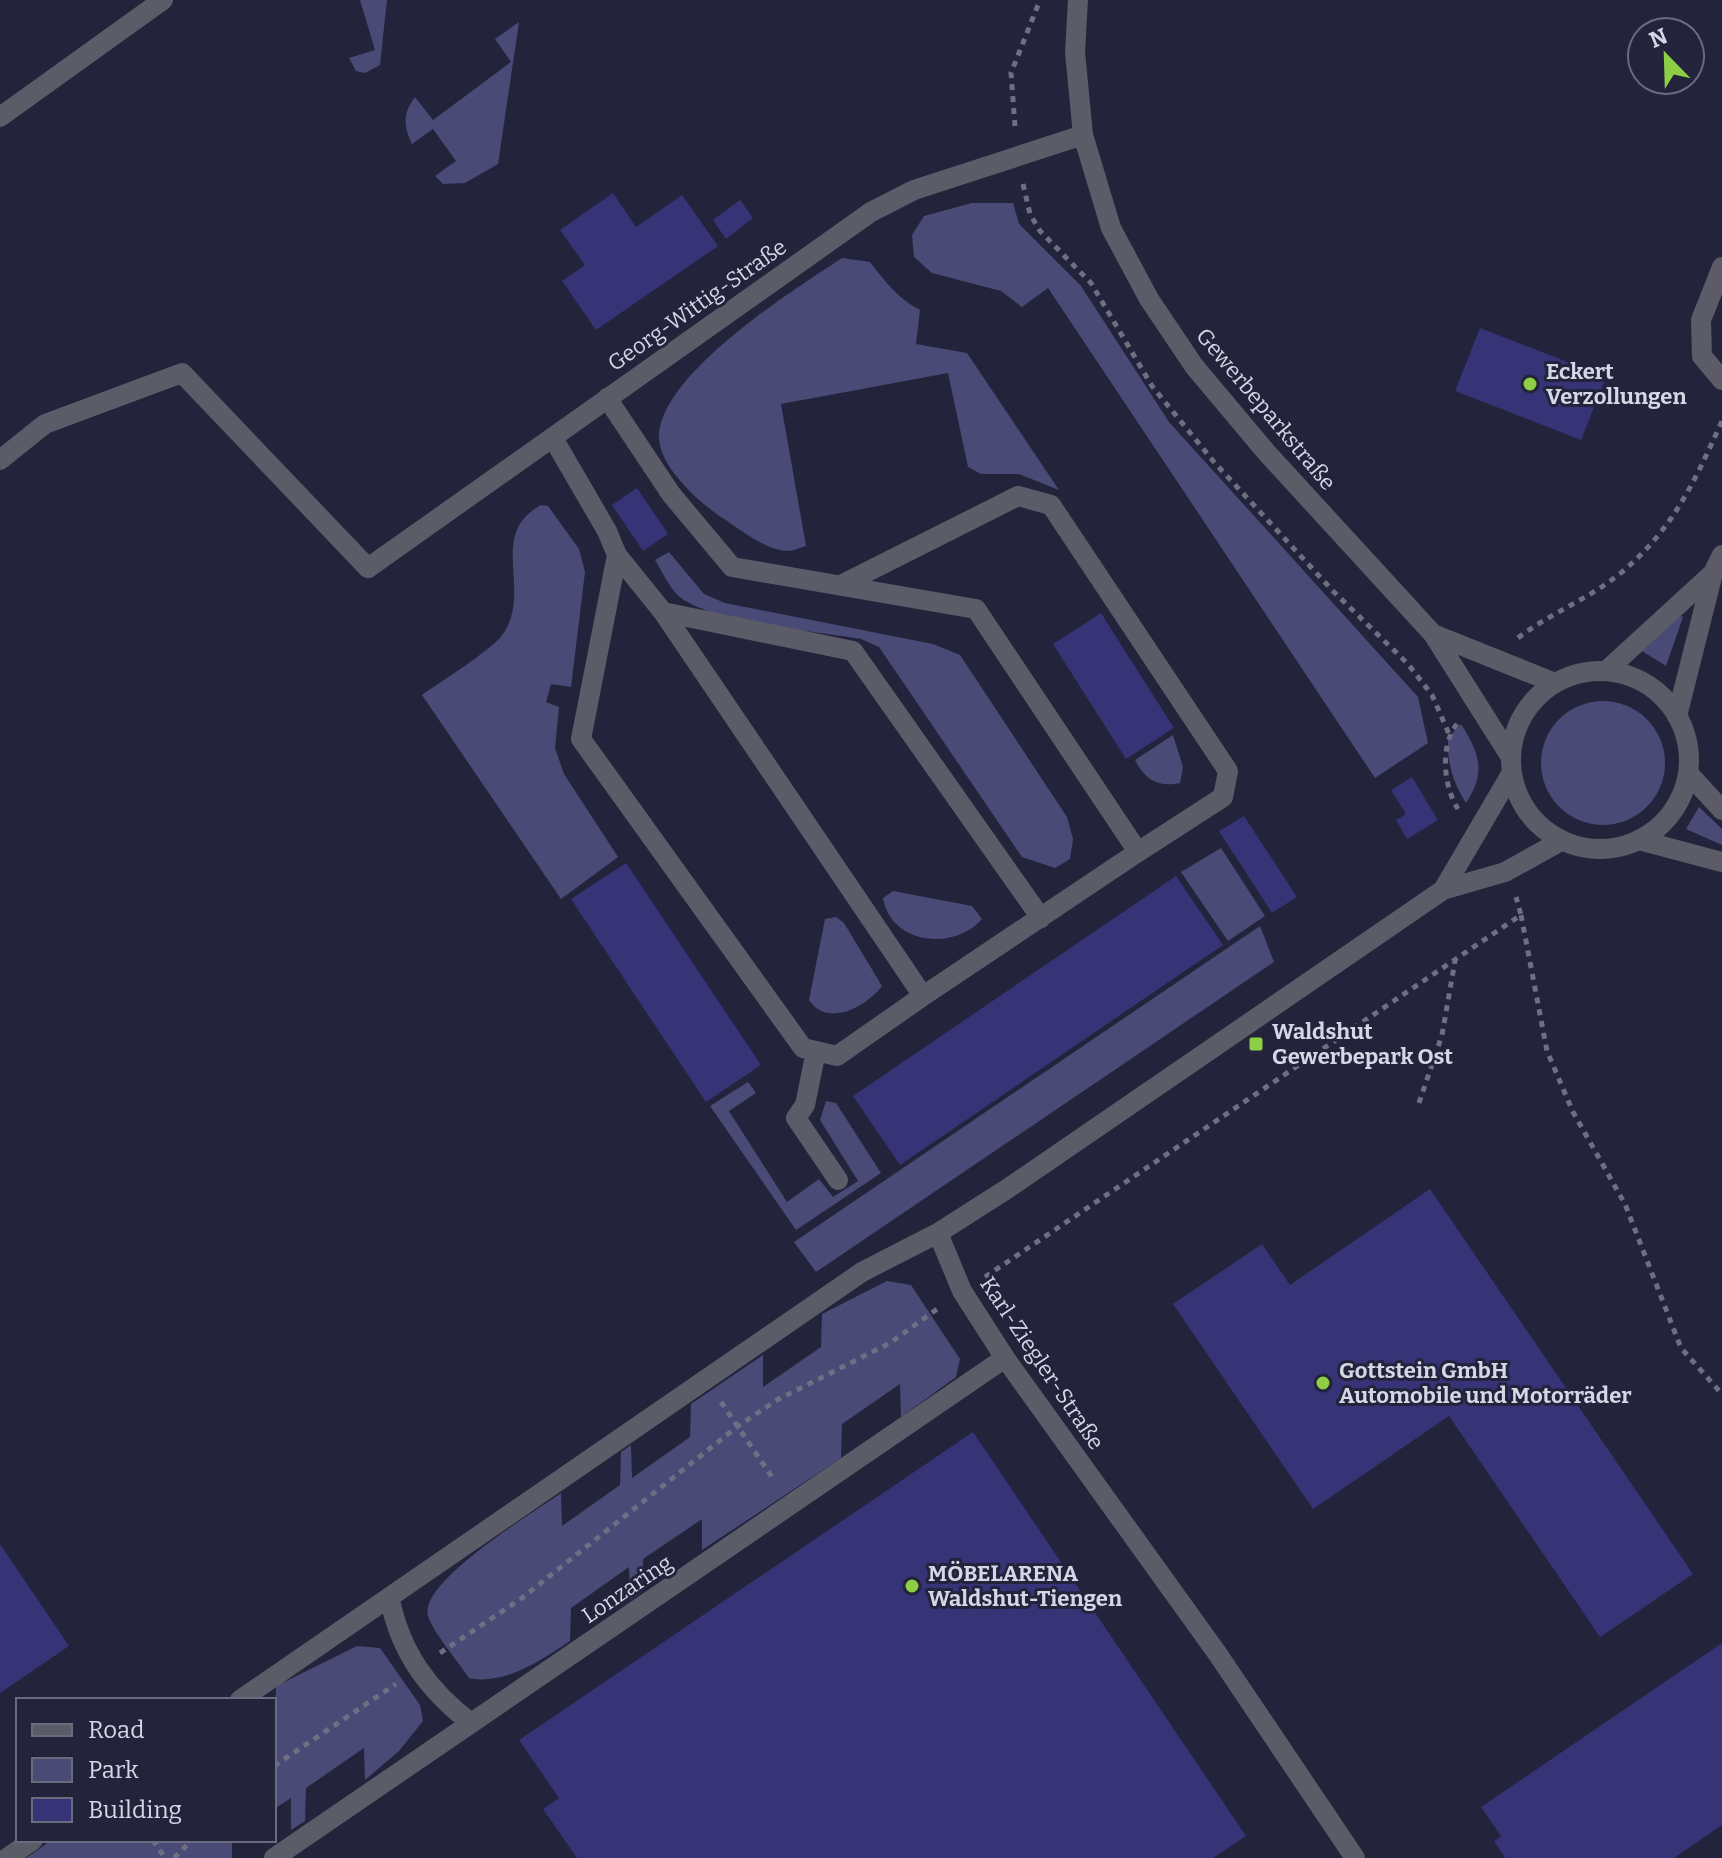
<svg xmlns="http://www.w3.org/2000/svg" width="1722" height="1858" viewBox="0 0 1722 1858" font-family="Bitter,serif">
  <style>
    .green { fill: #494a76 }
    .building { fill: #363376 }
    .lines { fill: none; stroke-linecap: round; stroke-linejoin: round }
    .path { stroke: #6e6f83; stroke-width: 5; stroke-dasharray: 6 6; stroke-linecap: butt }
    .lane { stroke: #5b5c68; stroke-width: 20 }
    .street { stroke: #5b5c68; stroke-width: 20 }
    .poi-dot { fill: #8dce44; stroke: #23243b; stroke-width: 3 }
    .labels { text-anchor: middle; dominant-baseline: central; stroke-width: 6; stroke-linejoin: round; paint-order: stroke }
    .street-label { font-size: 22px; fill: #d5d6e6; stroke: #23243b }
    .poi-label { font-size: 22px; font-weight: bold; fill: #d5d6e6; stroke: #23243b; text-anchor: start }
  </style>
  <rect width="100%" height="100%" fill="#23243b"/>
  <path class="green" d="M360,0H387L380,65L365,73L356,71L349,58L375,50Z
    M519,22L498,164L465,183L443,184L435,176L456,161L433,129L412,144C403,126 403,113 415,97L433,120L511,62L495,39Z
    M972,203H1013L1019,224L1081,286L1169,422L1418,697L1428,743L1375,778L1048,288L1022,307L1001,291L932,273L914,257L912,235L924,216Z
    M842,258L870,262C885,281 898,299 920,310L916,344L967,353L1059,490L1019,474H981L968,467L948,373L781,404L806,546C801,547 793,551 789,551C765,551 737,527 718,515C697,500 660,467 659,438C658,375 795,289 842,258Z
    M541,505L548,506L579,549L585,572L571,687L551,684L546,702L559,707L555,748L564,774L618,857L561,899L422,695C440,682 492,650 503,634C533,590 487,534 541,505Z
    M669,552L704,594L725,603L933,644L960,655L1067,817L1073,839L1070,859L1055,868L1022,857L879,647L861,639C815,631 721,624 684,600C671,592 663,573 655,560Z
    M1680,616L1683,617L1666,666L1642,651Z
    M1541 763a62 62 0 1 1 124 0a62 62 0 1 1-124 0Z
    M1461,724C1480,754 1486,773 1466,803C1453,782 1447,764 1448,738Z
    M1173,735L1183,767L1180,783C1157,788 1145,779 1135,760Z
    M1699,807L1722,829V845L1686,829Z
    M1221,848L1265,916L1228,941L1181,872Z
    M893,891L972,906L982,919C954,951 891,945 883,898Z
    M836,917L844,923L882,986C866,1007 827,1028 809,1000L825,919Z
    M1260,926L1274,962L816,1272L794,1242Z
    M748,1082L756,1093L729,1111L787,1202L819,1179L833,1197L858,1181L820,1120L826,1101L836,1103L881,1173L796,1230L710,1106Z
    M887,1281L911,1285L960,1359L956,1377L901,1417L900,1384L842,1424L841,1458L702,1550V1519L643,1559V1591L630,1600L629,1567L571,1608L570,1641C542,1660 503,1686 469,1678C458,1661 434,1634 428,1616C418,1582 536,1511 561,1493L562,1526L620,1485L621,1452L631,1445L632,1478L690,1437L691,1404L763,1355V1387L821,1347L822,1314Z
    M357,1646L380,1648L420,1705L423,1721L399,1751L365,1780L364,1748L306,1788L305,1821L291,1830V1798L274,1809L276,1686Z
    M52,1840H232V1858H26Z"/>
  <path class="building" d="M613,193L636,227L682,195L718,246L596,330L562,281L585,265L560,230Z
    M740,200L753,218L726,239L713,220Z
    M1480,328L1606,377L1581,440L1455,391Z
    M637,488L668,534L643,551L612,505Z
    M1101,613L1174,728L1126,759L1053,644Z
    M1412,777L1438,820L1407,839L1396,820L1406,814L1391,790Z
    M1244,816L1297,897L1272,913L1219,831Z
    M626,863L761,1065L706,1102L571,899Z
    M1176,876L1223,945L900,1165L853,1096Z
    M1430,1189L1693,1574L1600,1637L1449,1416L1313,1509L1173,1304L1262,1244L1290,1285Z
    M973,1432L1246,1836L1213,1858H577L543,1809L559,1798L519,1740Z
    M0,1544L69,1646L0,1693Z
    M1722,1643V1825L1674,1858H1505L1494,1841L1501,1836L1481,1807Z"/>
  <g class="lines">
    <path class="path" d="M1015,126L1011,73L1040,0
      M1023,184L1030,214L1040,231L1091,283L1152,386L1214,462L1333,591L1408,664L1432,695L1449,734
      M1518,638C1549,614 1586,600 1617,576C1672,532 1694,483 1722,421
      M1457,724C1440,745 1443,786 1458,809
      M1521,915L1547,1051L1573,1112L1625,1204L1681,1348L1722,1394
      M1419,1103L1442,1035L1455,961
      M985,1277L1521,915L1516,897
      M721,1402L774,1480
      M440,1653L522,1598L738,1426L777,1400L890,1343L940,1307
      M274,1766L396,1684
      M153,1840L165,1858
      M174,1858L192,1840"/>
    <path class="lane" d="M0,117L163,0
      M553,438L607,531L617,555L663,612L923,996L1138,852L976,609L732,567L671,494L607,398
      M0,460L45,424L182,373L368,568
      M617,555L581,739L803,1048L837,1056L923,996
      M841,585L1018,496L1051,505L1228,771L1223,797L1138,852
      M663,612L853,651L1041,918
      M816,1051L805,1105L796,1118L838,1180"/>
    <path class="street" d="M1078,0L1075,52L1083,135L1111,228L1149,299L1194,366L1267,453L1433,634L1510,756
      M1722,267L1701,320L1702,356L1722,380
      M368,568L871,212L914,190L1083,135
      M1433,634L1555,683
      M1606,671L1713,573
      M1511 760a89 89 0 1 1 178 0a89 89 0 1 1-178 0Z
      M1677,716L1713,573L1722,555
      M1688,773L1722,810
      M1639,840L1722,862
      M1443,890L1511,774
      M938,1233L962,1291L1005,1358L1217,1653L1355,1858
      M390,1600C401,1653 428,1690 471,1723
      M240,1700L862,1272L938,1233L1007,1189L1443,890L1505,872L1561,841
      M7,1858L33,1840
      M274,1858L1005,1358"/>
  </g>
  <g class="poi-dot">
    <circle cx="1530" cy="384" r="8"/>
    <rect x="1248" y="1036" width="16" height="16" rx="4"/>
    <circle cx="1323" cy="1383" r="8"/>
    <circle cx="912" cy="1586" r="8"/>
  </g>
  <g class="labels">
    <g class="street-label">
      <text transform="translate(697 305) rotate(-35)">Georg-Wittig-Straße</text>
      <text transform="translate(1266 409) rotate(50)">Gewerbeparkstraße</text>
      <text transform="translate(1042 1363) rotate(56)">Karl-Ziegler-Straße</text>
      <text transform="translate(627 1589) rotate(-34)">Lonzaring</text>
    </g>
    <g class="poi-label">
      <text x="1546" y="371">Eckert<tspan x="1546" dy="25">Verzollungen</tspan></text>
      <text x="1272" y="1031">Waldshut<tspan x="1272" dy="25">Gewerbepark Ost</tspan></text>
      <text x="1339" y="1370">Gottstein GmbH<tspan x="1339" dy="25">Automobile und Motorräder</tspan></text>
      <text x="928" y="1573">MÖBELARENA<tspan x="928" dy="25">Waldshut-Tiengen</tspan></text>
    </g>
  </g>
  <rect x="16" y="1698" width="260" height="144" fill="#23243b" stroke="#6a6b7f" stroke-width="2"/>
  <rect x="32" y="1724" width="40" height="12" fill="#5b5c68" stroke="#6a6b7f" stroke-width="2"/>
  <text x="88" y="1738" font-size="24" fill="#d5d6e6">Road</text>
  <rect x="32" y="1758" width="40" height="24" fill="#494a76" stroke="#6a6b7f" stroke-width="2"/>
  <text x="88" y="1778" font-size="24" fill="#d5d6e6">Park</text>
  <rect x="32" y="1798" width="40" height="24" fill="#363376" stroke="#6a6b7f" stroke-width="2"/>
  <text x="88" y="1818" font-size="24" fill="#d5d6e6">Building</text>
  <g transform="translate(1666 56) rotate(337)"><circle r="38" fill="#23243b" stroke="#6a6b7f" stroke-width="2"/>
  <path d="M0-6L14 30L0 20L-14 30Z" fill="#8dce44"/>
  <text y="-12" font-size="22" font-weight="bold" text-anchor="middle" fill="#d5d6e6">N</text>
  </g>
</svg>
